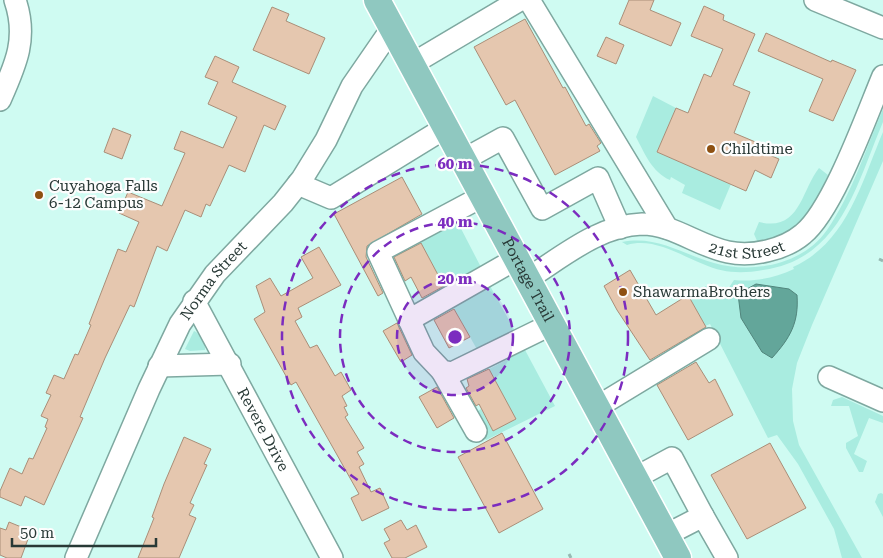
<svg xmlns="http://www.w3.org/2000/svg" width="883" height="558" viewBox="0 0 883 558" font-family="'Roboto Serif',serif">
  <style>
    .green { fill: #a9ece0 }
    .water { fill: #63a69a; stroke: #51857c }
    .building { fill: #e5c7af; stroke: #aa8e78 }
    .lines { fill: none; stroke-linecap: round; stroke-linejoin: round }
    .minor-casing { stroke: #7ea8a0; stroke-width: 24 }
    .major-casing { stroke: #fff; stroke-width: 29 }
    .path { stroke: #97bab3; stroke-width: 3; stroke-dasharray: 5 2.5; stroke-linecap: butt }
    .minor { stroke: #fff; stroke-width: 21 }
    .major { stroke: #8fc8c0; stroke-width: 26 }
    .ring { fill: none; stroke: #7b2cbf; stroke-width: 2.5; stroke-dasharray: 9 6 }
    .poi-dot { fill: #8e5112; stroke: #fdfdfd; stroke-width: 2 }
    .labels { text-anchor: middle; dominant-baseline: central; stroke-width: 4.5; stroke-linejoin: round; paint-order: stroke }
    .poi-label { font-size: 15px; fill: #283936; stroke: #fdfdfd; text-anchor: start }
    .street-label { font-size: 15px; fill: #283936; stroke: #fdfdfd }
    .centre { fill: #7b2cbf; stroke: #fdfdfd; stroke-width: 2.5 }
    .ring-label { font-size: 15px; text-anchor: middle; font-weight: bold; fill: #7b2cbf; stroke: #fdfdfd; stroke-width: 4.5; stroke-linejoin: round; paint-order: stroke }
  </style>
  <rect width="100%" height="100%" fill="#cffbf2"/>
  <path class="green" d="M653,96L676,108L657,152L731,184L720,210L682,193L685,185L671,177L670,180C652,172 645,154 636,137Z
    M883,109V122C856,185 841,259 763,270C741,274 723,273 703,264C680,255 653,237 627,245L622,242C657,235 682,254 714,263C752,274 803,265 827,230C852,194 866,148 883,109Z
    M883,132V161L812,325L797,363L792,389L793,421L799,445L862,558H842L834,529L798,464L777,435L768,438L710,324L705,326L688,295L712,283L722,298L734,280C756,282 774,278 794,269L793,267C847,243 862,181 883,132Z
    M819,168L828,175C809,218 804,229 758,243L754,234L759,222C800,232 801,191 819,168Z
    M455,217L485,275L426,305L423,299L445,288L418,238Z
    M489,284L520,340L479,353L452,305Z
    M194,331C200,333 206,344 205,350L190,351L185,349Z
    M525,350L555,406L486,440L471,416L481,409L493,431L515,419L489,369Z
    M842,397L883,416V423L869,418L854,454L867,461L863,472H859L846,448V443L858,436L849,406H831L833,400Z
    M881,493L883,494V517L875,502L878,494Z"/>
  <path class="water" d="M756,284L789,289L797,295C799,323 790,338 772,358L762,352L741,318L738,294Z"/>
  <path class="building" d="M629,0H654L650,10L681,23L671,46L619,24Z
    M704,6L724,15L723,20L755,34L733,85L750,92L734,133L765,146L762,152L779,159L771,178L755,170L746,191L657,152L676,108L688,113L704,74L711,77L723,49L691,36Z
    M272,7L289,14L286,21L325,38L309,74L253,50Z
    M525,19L563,88L565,87L586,126L589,124L601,143L597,146L600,151L555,175L515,100L506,105L474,47Z
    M766,33L831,62L832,60L856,70L833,121L809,111L823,79L758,51Z
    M606,37L624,45L616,64L597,56Z
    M215,56L239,67L232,82L286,106L275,130L264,125L245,172L229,165L210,206L206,204L201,217L185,210L167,251L157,246L134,307L130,305L105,358L80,417L83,418L44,505L25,496L21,506L0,497V491L10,468L22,474L29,458L33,459L47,428L45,427L48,419L41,416L51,395L46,393L54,375L64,379L75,354L78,355L91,325L89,324L118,249L126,252L139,222L119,213L128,192L162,206L185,153L174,149L181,131L223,148L237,117L208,104L218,82L205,77Z
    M113,128L131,135L122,159L104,152Z
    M402,177L422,214L367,246L366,257L383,293L378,296L334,214Z
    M421,243L444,286L422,298L411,277L405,281L394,257Z
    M319,247L341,285L298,308L302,317L295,321L310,348L317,345L335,376L341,372L351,390L342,396L347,406L344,407L348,415L345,417L364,448L357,452L364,464L359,467L371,492L380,488L389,508L362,521L351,498L359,494L296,382L291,385L254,319L265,312L256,286L270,278L281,296L313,278L301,257Z
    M630,270L656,315L688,295L706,327L650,360L617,310L604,286Z
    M454,309L470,337L449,348L434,320Z
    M397,323L412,355L401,362L383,331Z
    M696,362L709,383L715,379L733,415L688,440L657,385Z
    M489,369L516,419L493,431L479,404L476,406L466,388L469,386L467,379Z
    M437,387L454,418L437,428L419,397Z
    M502,433L543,509L499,533L458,457Z
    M184,437L211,449L204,464L207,465L190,503L194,505L189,515L196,518L179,558H138L154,518L152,517L164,484Z
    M770,443L806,508L747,539L711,475Z
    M401,520L407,530L416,525L427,547L405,558H392L384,543L390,540L384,529Z
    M9,522L31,531L21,558H7L0,555V528L6,530Z"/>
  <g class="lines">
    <g class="minor-casing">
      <g id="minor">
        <path d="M529,0L667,228"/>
        <path d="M815,0L883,28"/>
        <path d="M412,64L520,0"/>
        <path d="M0,100C16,64 28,38 15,0"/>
        <path d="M463,160L503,138L542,209L598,178L620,228"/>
        <path d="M298,184L331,198L445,128"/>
        <path d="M483,196L378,252L424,352L442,371L452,373L552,324"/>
        <path id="s1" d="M527,279C561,258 599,225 642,224C673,224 698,246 728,252C752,257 784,250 803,234C833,210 867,114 883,76"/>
        <path id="s2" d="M194,301L332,558"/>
        <path d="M409,320L516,259"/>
        <path d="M159,366L230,364"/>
        <path d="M442,371L476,431"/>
        <path d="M829,377L883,401"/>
        <path d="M597,407L709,339"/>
        <path d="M635,478L672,458L703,516"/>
        <path d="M666,535L703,516L727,558"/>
        <path id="s3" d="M76,558L149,389L180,324L215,274L283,203L302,179L326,140L352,86L392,28"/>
      </g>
    </g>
    <g class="major-casing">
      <g id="major">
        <path id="s4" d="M377,0L678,558"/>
      </g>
    </g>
    <path class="path" d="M879,259L883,261
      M569,554L571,558"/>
    <use href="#minor" class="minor"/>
    <use href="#major" class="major"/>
  </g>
  <circle cx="455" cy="337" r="58" fill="#7b2cbf" fill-opacity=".12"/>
  <g class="ring">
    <circle cx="455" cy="337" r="58"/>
    <circle cx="455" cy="337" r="115"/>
    <circle cx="455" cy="337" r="173"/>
  </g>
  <g class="poi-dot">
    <circle cx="711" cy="149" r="5"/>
    <circle cx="39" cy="195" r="5"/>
    <circle cx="623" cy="292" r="5"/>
  </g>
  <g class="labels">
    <g class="poi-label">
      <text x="721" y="149">Childtime</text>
      <text x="49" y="186">Cuyahoga Falls<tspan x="49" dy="17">6-12 Campus</tspan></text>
      <text x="633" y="292">ShawarmaBrothers</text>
    </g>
    <g class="street-label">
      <text stroke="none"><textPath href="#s1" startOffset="239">21st Street</textPath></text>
      <text stroke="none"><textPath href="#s4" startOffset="318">Portage Trail</textPath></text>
      <text stroke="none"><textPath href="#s3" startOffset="311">Norma Street</textPath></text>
      <text stroke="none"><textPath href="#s2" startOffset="146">Revere Drive</textPath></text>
    </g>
  </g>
  <circle cx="455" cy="337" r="8" class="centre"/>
  <g class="ring-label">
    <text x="455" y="169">60 m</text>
    <text x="455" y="227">40 m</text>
    <text x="455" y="284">20 m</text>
  </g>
  <path d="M12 538v8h144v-8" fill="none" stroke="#283936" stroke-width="2.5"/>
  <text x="20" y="538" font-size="15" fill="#283936" stroke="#fdfdfd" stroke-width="4" paint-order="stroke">50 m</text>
</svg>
